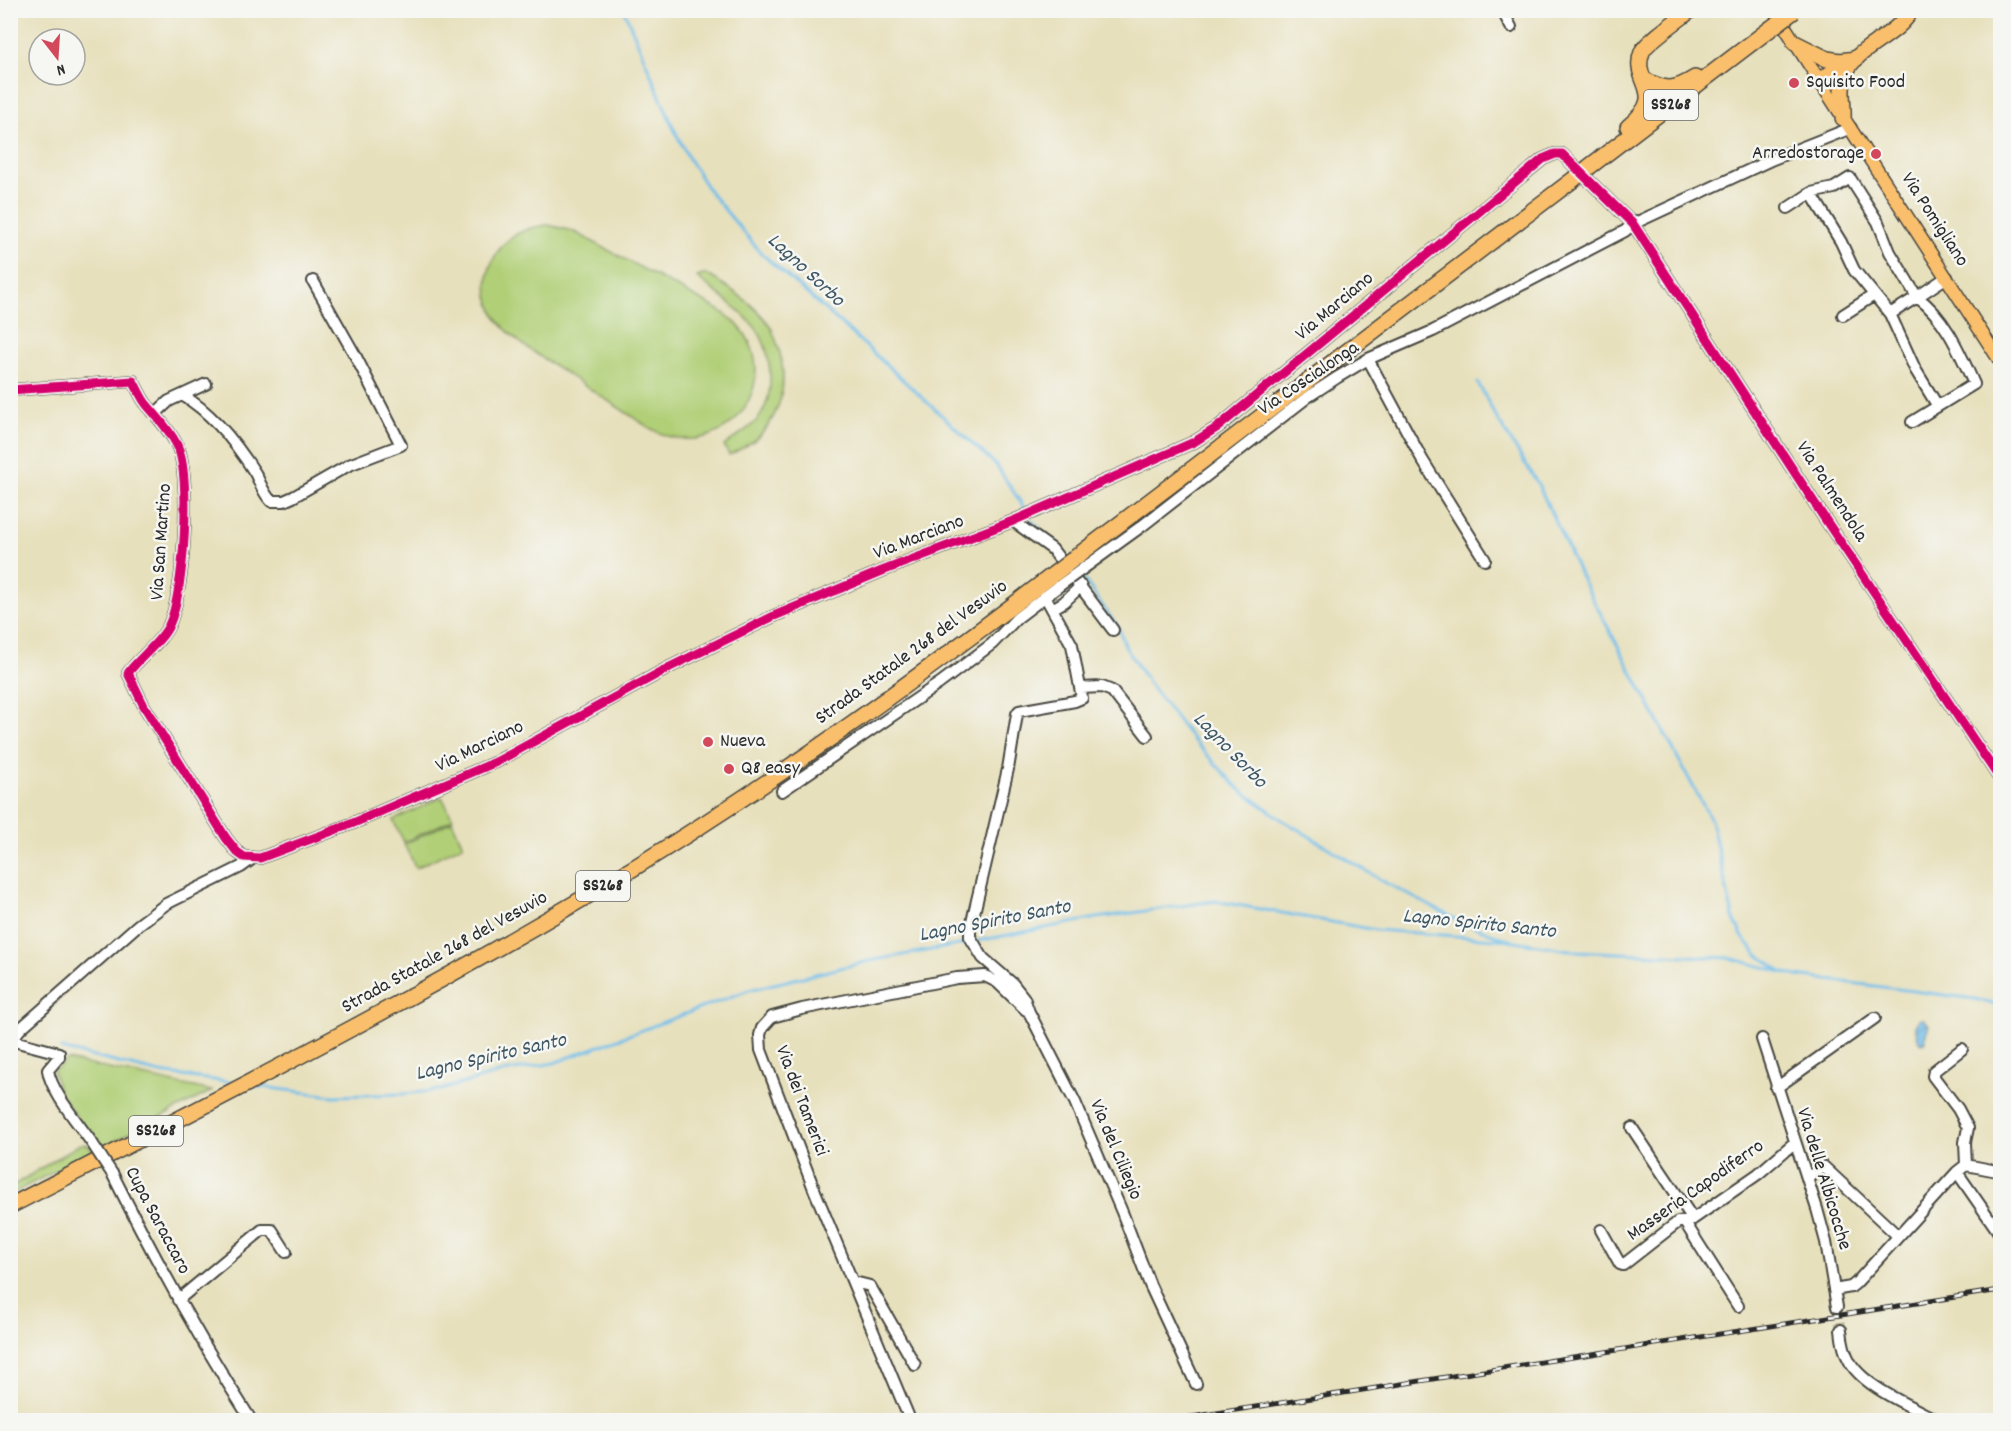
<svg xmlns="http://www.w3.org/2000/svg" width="2011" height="1431" viewBox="0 0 2011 1431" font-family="Dekko,sans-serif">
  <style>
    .green { fill: #b0cf76; stroke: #6e7d50; stroke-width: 1.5 }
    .water { fill: url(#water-waves); stroke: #4d748a; stroke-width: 1.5 }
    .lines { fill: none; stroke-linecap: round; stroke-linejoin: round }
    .stream { stroke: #6fbde9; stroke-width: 3 }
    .minor-tunnel { stroke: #c1bc9f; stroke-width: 10; stroke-dasharray: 10 5; stroke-linecap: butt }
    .minor-casing { stroke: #474641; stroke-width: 14 }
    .major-casing { stroke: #474641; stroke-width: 15 }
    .highway-casing { stroke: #474641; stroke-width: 18 }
    .minor { stroke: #fff; stroke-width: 10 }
    .major { stroke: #f9bf6c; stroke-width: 12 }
    .highway { stroke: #f9bf6c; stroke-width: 15 }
    .rail-casing { stroke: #2b2b2b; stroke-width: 5 }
    .rail { stroke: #f6f6f2; stroke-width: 3; stroke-dasharray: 9; stroke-linecap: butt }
    .minor-bridge-casing { stroke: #474641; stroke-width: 14; stroke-linecap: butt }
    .highway-bridge-casing { stroke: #474641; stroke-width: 18; stroke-linecap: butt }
    .minor-bridge { stroke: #fff; stroke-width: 10 }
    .highway-bridge { stroke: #f9bf6c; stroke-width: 15 }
    .cycleway-casing { stroke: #f6f6f2; stroke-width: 13 }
    .cycleway { stroke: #d6006c; stroke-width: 9 }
    .poi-dot { fill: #d1495b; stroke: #f6f6f2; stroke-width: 2 }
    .labels { text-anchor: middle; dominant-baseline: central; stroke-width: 5; stroke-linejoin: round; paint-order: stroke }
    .shield { fill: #f6f6f2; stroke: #686867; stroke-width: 1.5 }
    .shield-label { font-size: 18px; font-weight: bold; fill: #2b2b2b }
    .poi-label { font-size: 20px; fill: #2b2b2b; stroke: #f6f6f2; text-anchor: start }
    .street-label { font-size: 20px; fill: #2b2b2b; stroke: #f6f6f2 }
    .water-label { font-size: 21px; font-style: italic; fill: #3f5764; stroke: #f6f6f2 }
  </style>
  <defs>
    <pattern id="water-waves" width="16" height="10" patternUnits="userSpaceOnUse" patternTransform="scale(1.5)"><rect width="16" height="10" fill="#6fbde9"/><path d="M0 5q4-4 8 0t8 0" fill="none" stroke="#5b9abd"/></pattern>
  </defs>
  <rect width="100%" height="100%" fill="#f6f6f2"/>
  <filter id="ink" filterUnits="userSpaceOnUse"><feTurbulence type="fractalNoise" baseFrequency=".0167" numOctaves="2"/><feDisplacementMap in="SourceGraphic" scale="12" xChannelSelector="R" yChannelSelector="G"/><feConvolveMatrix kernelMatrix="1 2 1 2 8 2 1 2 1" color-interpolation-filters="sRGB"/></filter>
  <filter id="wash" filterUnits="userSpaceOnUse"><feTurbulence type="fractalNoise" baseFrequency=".008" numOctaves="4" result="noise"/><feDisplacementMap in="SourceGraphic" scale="24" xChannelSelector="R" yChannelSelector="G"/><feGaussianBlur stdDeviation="1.35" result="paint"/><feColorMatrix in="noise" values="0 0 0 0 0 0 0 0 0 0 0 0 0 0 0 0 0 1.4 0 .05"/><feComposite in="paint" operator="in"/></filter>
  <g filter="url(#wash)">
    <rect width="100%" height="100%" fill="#e7e0bc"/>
    <path class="green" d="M548,225L573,231L719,310C802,361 730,477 648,427C621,409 594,392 567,374C545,359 511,341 496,317C486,300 484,278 493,260C503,238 524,227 548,225Z
      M706,274C729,287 752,302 768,323C772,327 773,334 776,340C786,368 786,398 769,424C760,439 745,447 729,455L724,446C736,436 755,426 762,413C776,389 771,345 753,325C737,307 715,292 697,277Z
      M442,797L453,819L404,842L393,820Z
      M452,821L463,845L416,868L404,844Z
      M67,1060L212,1091L99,1149L59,1092L53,1071Z
      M80,1144H87L94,1151L11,1194V1187Z"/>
    <path class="water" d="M1924,1019L1929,1025L1925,1036L1926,1041L1922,1043L1919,1042L1915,1026L1919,1020Z"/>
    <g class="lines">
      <path class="stream" d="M624,10L673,127L689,159L710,192L762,254L845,327L996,465L1025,509
        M1478,383L1496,417L1538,484L1582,579L1711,820L1733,917L1742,936L1757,954L1779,970
        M1031,520L1067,558
        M1081,575L1119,629L1126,648L1150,685L1194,741L1238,788L1281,819L1386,883L1459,921L1506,939
        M977,941L1097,918L1215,901L1376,930L1509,940L1575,951L1730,958L1797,976L1975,999L2000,1006
        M61,1049L160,1073L237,1083
        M255,1086L333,1096L403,1094L440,1090L503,1072L554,1063L749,990L869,961L970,943"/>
    </g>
  </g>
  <g filter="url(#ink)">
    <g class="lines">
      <path class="minor-tunnel" d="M1837,1307L1841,1330"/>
      <g class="minor-casing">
        <path id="minor" d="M1502,10L1511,27
          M1811,193L1841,242L1854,270L1890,314L1915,369L1937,405
          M1788,208L1811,193L1834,188L1850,178L1878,222L1890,252L1917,297L1890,314
          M1843,315L1874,295
          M1368,359L1423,461L1485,560
          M10,390L133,381C138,389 141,398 147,405C158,418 169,429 177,445C192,476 184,594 169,625C163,640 138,659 128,673L144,706L226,838L237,852L244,857L260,858L351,824L496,762L670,667L774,616L882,571L1013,521L1194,442L1218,427L1543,159L1555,154H1562L1633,224L1823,516L2000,779
          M182,395C213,413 236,443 255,473C260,482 263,493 271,501H284L293,497L349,465L401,445L355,355L313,281
          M156,413L169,401L206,384
          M1912,422L1974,384C1960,353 1945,317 1917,297L1947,277
          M1013,521L1052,549L1113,630
          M1088,565L1142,526L1309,396L1338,377L1368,359L1433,331L1625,231L1633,224L1773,159L1851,128
          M1045,596L1072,645L1082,698L1075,701L1019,711L1017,714L1008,769L970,930V937L983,958L1013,984L1024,998L1029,1012L1075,1102L1122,1212L1150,1285L1196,1384
          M1052,609L1064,602L1081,586
          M1081,688L1102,687L1112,691L1147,736
          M782,791L940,683L992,644L1017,618L1059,586
          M1762,1039L1817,1209L1826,1242L1837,1307
          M10,1040L59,1053V1057L48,1070C51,1092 79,1124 92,1143
          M11,1040L21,1028L138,925L166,904L241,867L252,859
          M1962,1049L1934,1071L1933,1076L1958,1109L1968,1128L1965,1142L1966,1165
          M1776,1088L1875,1018
          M1632,1128L1693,1219
          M1957,1172L2000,1234
          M113,1175C155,1259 200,1341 251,1420
          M1808,1177L1824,1167L1898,1236
          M1684,1221L1738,1306
          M1601,1230L1620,1264L1623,1265L1678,1222L1693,1219L1758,1174L1794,1143
          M854,1282L870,1286L915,1365
          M1834,1290L1851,1287L1856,1283L1957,1172L1966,1165L1997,1171L2000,1176
          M178,1300L262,1230H272L286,1252
          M1841,1330C1842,1341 1844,1352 1850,1362C1864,1387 1912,1407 1937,1420
          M910,1420L814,1189L761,1050L760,1035L762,1028L772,1017L802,1009L957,978L985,976L997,982L1026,1010"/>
      </g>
      <g class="major-casing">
        <path id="major" d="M1774,10L2000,361"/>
      </g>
      <g class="highway-casing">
        <path id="highway" d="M1795,43L1827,59L1840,61L1856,59
          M1645,80C1666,91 1674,91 1695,78
          M1820,80L1851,61
          M1843,118C1844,105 1840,93 1843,80C1850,48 1896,39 1911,10
          M1628,127C1671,92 1630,83 1642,52C1646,42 1681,18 1691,10
          M1589,167L1770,29
          M1080,554L1574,179
          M10,1206C222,1097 434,990 637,866C782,777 919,677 1054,574"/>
      </g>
      <use href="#minor" class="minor"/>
      <use href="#major" class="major"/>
      <use href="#highway" class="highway"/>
      <g class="rail-casing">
        <path id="rail" d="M1172,1420L2000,1290"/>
      </g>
      <use href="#rail" class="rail"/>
      <g class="minor-bridge-casing">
        <path id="minor-bridge" d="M1059,586L1088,565
          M92,1143L113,1175"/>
      </g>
      <g class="highway-bridge-casing">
        <path id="highway-bridge" d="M1770,29L1794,11
          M1574,179L1589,167
          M1054,574L1080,554"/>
      </g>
      <use href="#minor-bridge" class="minor-bridge"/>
      <use href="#highway-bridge" class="highway-bridge"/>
      <g class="cycleway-casing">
        <path id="cycleway" d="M10,390L133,381C138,389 141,398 147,405C158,418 169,429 177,445C192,476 184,594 169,625C163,640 138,659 128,673L144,706L226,838L237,852L244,857L260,858L351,824L496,762L670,667L774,616L882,571L1013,521L1194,442L1218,427L1543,159L1555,154H1562L1633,224L1823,516L2000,779"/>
      </g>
      <use href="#cycleway" class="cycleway"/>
    </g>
  </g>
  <g class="poi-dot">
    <circle cx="1794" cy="83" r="6"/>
    <circle cx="1876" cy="154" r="6"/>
    <circle cx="708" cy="742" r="6"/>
    <circle cx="729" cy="769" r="6"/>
  </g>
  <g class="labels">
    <g class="shield">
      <rect x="1644" y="90" width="54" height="30" rx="4.5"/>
      <rect x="576" y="871" width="54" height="30" rx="4.5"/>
      <rect x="129" y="1116" width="54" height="30" rx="4.5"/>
    </g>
    <g class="shield-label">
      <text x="1671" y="105">SS268</text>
      <text x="603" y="886">SS268</text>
      <text x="156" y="1131">SS268</text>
    </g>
    <g class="poi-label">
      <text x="1806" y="83">Squisito Food</text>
      <text x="1864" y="154" text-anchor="end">Arredostorage</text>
      <text x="720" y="742">Nueva</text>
      <text x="741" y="769">Q8 easy</text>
    </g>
    <g class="street-label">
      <text transform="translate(1934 220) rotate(57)">Via Pomigliano</text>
      <text transform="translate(1335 307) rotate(-40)">Via Marciano</text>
      <text transform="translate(1309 379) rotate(-34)">Via Coscialonga</text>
      <text transform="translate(1831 492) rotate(57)">Via Palmendola</text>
      <text transform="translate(919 538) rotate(-21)">Via Marciano</text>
      <text transform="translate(162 542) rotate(-86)">Via San Martino</text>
      <text transform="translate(912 653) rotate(-36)">Strada Statale 268 del Vesuvio</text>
      <text transform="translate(480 747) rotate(-26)">Via Marciano</text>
      <text transform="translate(445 953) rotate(-29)">Strada Statale 268 del Vesuvio</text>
      <text transform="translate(801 1101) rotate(69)">Via dei Tamerici</text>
      <text transform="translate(1115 1150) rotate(67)">Via del Ciliegio</text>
      <text transform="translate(1823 1179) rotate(73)">Via delle Albicocche</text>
      <text transform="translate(1696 1191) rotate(-35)">Masseria Capodiferro</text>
      <text transform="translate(157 1221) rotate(62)">Cupa Saraccaro</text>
    </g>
    <g class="water-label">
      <text transform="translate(805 271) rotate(43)">Lagno Sorbo</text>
      <text transform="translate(1229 751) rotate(46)">Lagno Sorbo</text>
      <text transform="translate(995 922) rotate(-11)">Lagno Spirito Santo</text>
      <text transform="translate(1479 925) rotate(6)">Lagno Spirito Santo</text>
      <text transform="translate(491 1058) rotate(-13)">Lagno Spirito Santo</text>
    </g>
  </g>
  <rect width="2011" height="1431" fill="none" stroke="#f6f6f2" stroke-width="36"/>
  <g transform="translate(57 57) rotate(163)"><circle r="28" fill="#f6f6f2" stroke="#a5a5a2" stroke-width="1.5"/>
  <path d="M0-4.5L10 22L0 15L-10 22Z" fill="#d1495b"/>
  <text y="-9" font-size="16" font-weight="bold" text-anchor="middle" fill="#2b2b2b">N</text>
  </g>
</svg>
